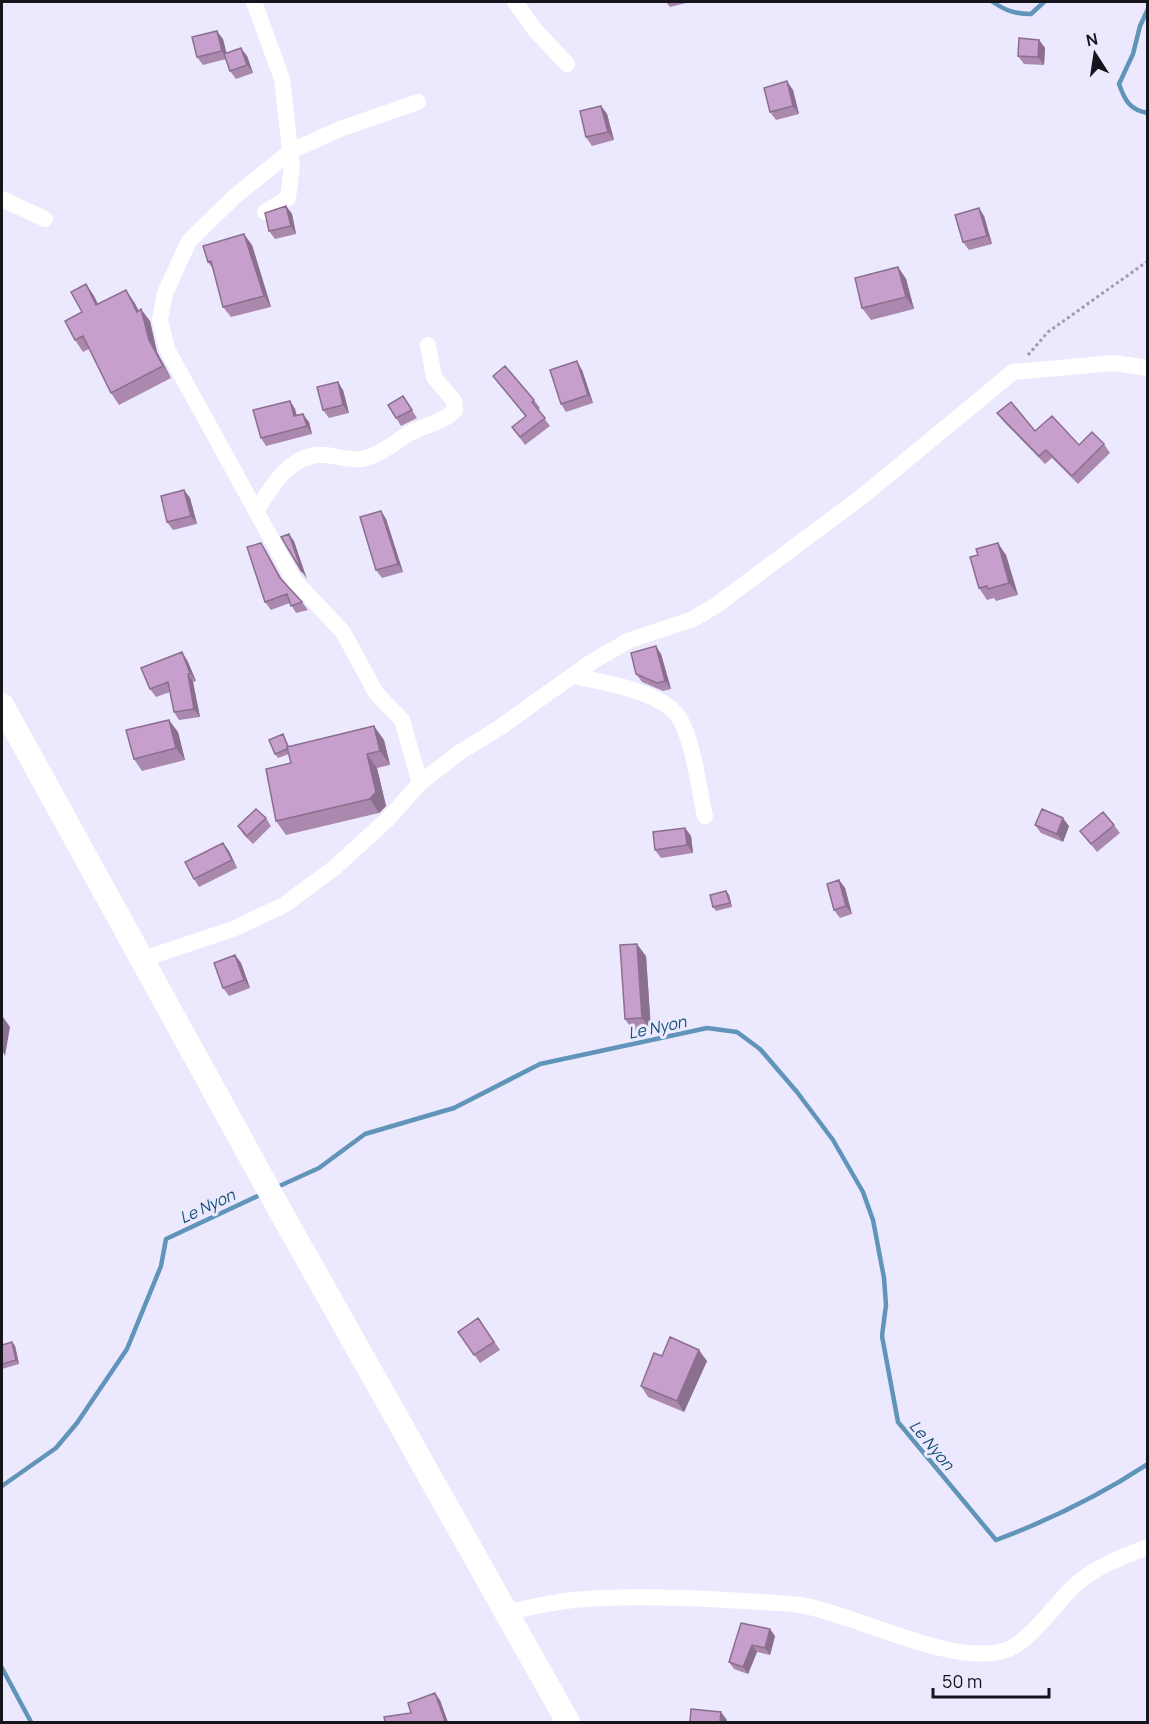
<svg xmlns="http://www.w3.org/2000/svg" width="1149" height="1724" viewBox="0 0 1149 1724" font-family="Manrope,sans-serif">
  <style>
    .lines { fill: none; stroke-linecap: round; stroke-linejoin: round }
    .stream { stroke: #6094b8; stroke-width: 4.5 }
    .path { stroke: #9e9bac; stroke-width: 3; stroke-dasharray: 3 3; stroke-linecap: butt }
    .street { stroke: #fff; stroke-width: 16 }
    .secondary { stroke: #fff; stroke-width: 24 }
    .wall { fill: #ab89af }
    .shaded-wall { fill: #8b6f8f }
    .building { fill: #c79fcc; stroke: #8b6f8f; stroke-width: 1.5 }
    .labels { text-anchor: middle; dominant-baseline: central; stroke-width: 6; stroke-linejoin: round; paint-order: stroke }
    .water-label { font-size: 16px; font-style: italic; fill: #125176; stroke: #ece8fe }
  </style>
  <rect width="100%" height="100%" fill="#ece8fe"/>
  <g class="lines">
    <path class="stream" d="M993,2C1006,11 1016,14 1031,14L1044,2
      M1148,9L1140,26L1133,54L1119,84C1125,101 1130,110 1148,113
      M275,1188L319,1168L365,1134L454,1108L540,1064L707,1028L737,1032L760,1049L797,1092L833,1140L863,1192L873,1220L884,1278L886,1305L882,1336L898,1422L996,1540C1050,1520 1099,1496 1148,1464
      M2,1486L56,1448L77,1423L127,1349L161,1266L166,1239L262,1194
      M2,1668L31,1722"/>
    <path class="path" d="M1028,355L1048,332L1148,261"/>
    <path class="street" d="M254,2L282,79L292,166L288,198L265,212
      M515,2L535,30L567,64
      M418,102L340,129L291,151L234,197L189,241L165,293L160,320L167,349L294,580L343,632L376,693L402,720L420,783
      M2,199L45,219
      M256,511C270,489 286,460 315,455C330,453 346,461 361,459C381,456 397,439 414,431C428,425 445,421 455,410L454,401L434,377L428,345
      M573,676C603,682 667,692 681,721C695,749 698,786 705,816
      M143,959L233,929L284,905L334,868L388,819L420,783L460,752L499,728L593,661L630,640L693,619L715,606L864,495L1013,372L1114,363L1148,368
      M507,1612C529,1608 551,1602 574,1600C625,1595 677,1597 728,1600C751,1602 776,1602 800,1605C856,1614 954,1668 1006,1650C1031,1641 1056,1603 1075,1585C1095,1567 1123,1556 1148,1547"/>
    <path class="secondary" d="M2,705L282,1214L568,1722"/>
  </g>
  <path class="wall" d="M666,2H690L670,7Z
    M223,39L226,53L247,56L253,73L236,79L230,71L226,59L203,65L197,57Z
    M1039,40L1045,48L1044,65L1024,64L1018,56Z
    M793,90L799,114L776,120L770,112Z
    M601,106L607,114L614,140L592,146L586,137Z
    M286,206L292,214L296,234L275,239L269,231Z
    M984,216L992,244L969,250L963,242Z
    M252,245L271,307L231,317L223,307L213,269L208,262Z
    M898,267L906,279L914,309L871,320L862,308Z
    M86,284L94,296L98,304L134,302L139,311L150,321L157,352L171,378L119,405L111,393L89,349L83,352L75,340L82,312Z
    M582,370L593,403L566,412L561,404Z
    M493,376L534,400L540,408L538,410L550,426L525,445L512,427L526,417Z
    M343,390L349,413L329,418L323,410Z
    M290,401L295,409L297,416L309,422L312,434L266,446L261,438Z
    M408,404L417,418L401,426L396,418Z
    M997,413L1035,431L1079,445L1104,444L1110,453L1078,484L1052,458L1045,464L1003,421Z
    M184,490L190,498L197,524L173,530L167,522Z
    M381,511L386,519L403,572L382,578L376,570Z
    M266,551L282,581L302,602L308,610L296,613L290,603L271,610L265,602Z
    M1006,555L1018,595L996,601L994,598L987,600L979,588Z
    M661,654L671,689L663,691L642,682L636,674Z
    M187,660L196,681L193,682L200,717L179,720L174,712L170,692L156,697L150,689Z
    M178,732L185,760L142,771L134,759Z
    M283,734L289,746L384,740L390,765L377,768L386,806L379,813L286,835L276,821L291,763L289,754L278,758L275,754Z
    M266,818L271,826L253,844L244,835L238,826Z
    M1035,825L1069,826L1063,842L1041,833Z
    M1114,825L1120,833L1097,852L1080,831Z
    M685,828L691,836L693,853L661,858L655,850Z
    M223,843L229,851L237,868L199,887L194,879Z
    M839,880L845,888L852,914L840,918L834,910Z
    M726,891L729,895L732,907L716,911L713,907Z
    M235,955L241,963L250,988L229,996L223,988Z
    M646,956L651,1030L633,1031L625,1019Z
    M478,1318L500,1350L480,1363L458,1332Z
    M12,1342L15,1346L19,1364L2,1369V1345Z
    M662,1356L707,1361L684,1412L648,1397L641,1386Z
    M741,1623L775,1636L770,1655L757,1652L748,1674L734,1669L729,1662Z"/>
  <path class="shaded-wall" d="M217,31L223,39L228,59L222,51Z
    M1039,40L1045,48L1044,65L1038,57Z
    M241,48L247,56L253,73L247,65Z
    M787,81L793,90L799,114L793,106Z
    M601,106L607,114L614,140L608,132Z
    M286,206L292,214L296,234L291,226Z
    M979,208L984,216L992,244L987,236Z
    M244,234L252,245L271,307L264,296Z
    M898,267L906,279L914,309L906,297Z
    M86,284L94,296L104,317L96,305Z
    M126,290L134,302L145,323L141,309L150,321L157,352L171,378L163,366L149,340L137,312Z
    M577,361L582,370L593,403L588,395Z
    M338,382L343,390L349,413L343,405Z
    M290,401L295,409L299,425L294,416Z
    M303,414L309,422L312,434L307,426Z
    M184,490L190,498L197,524L191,516Z
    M381,511L386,519L403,572L398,564Z
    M289,534L294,541L307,579L302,572Z
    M261,543L266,551L285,585L280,578Z
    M998,543L1006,555L1018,595L1009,583Z
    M656,646L661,654L671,689L665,681Z
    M182,652L187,660L196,681L190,673Z
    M188,674L193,682L200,717L194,709Z
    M169,720L178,732L185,760L176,748Z
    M374,726L384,740L390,765L380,751Z
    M367,754L377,768L386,806L379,813L370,799Z
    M1063,818L1069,826L1063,842L1057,834Z
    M685,828L691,836L693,853L687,845Z
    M223,843L229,851L237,868L232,860Z
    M839,880L845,888L852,914L846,906Z
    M726,891L729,895L732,907L730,903Z
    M637,944L646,956L651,1030L642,1018Z
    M235,955L241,963L250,988L244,980Z
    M3,1017L10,1027L5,1056L2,1050V1024Z
    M12,1342L15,1346L19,1364L16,1360Z
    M699,1350L707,1361L684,1412L677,1401Z
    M770,1629L775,1636L770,1655L765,1648Z
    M752,1645L757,1652L748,1674L743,1667Z
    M435,1693L440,1700L448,1722H446L445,1721Z
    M721,1712L727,1720L726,1722H720Z"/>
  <path class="building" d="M217,31L222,51L197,57L192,37Z
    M1019,38L1039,40L1038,57L1018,56Z
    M241,48L247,65L230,71L224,54Z
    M787,81L793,106L770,112L764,88Z
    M601,106L608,132L586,137L580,111Z
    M286,206L291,226L269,231L265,213Z
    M979,208L987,236L963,242L955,215Z
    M244,234L264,296L223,307L211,261L208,262L203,246Z
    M898,267L906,297L862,308L855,278Z
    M86,284L96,305L126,290L137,312L141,309L149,340L163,366L111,393L83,336L75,340L65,321L82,312L71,292Z
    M577,361L588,395L561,404L550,370Z
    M505,366L534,400L532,402L545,418L520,437L512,427L526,416L493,376Z
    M338,382L343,405L323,410L317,387Z
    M403,396L412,410L396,418L388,405Z
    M290,401L294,416L303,414L307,426L261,438L253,410Z
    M1011,402L1035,431L1052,416L1079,445L1092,432L1104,444L1072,476L1046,450L1039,456L997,413Z
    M184,490L191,516L167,522L161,496Z
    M381,511L398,564L376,570L360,517Z
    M289,534L302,572L281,537Z
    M261,543L280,578L302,602L291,606L287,594L265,602L247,547Z
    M998,543L1009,583L988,589L987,586L979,588L970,557L978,555L976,549Z
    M656,646L665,681L657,683L636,674L631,653Z
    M182,652L190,673L188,674L194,709L174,712L168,682L150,689L141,668Z
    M169,720L176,748L134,759L126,730Z
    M374,726L380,751L367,754L376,792L370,799L276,821L266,769L291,763L287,747Z
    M283,734L288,747H287V749L275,754L269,740Z
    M256,809L266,818L247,836L238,826Z
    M1042,809L1063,818L1057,834L1035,825Z
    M1103,812L1114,825L1091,844L1080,831Z
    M685,828L687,845L655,850L653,832Z
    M223,843L232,860L194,879L185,862Z
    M839,880L846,906L834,910L827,884Z
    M726,891L730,903L713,907L710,895Z
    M637,944L642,1018L625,1019L620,945Z
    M235,955L244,980L223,988L214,963Z
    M478,1318L494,1342L474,1355L458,1332Z
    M670,1337L699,1350L677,1401L641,1386L654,1353L662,1356Z
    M12,1342L16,1360L2,1364V1345Z
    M741,1623L770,1629L765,1648L752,1645L743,1667L729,1662Z
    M435,1693L445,1721L439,1722H385L384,1717L411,1713L408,1703Z
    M691,1709L721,1712L720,1722H690Z"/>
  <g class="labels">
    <g class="water-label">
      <text transform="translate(657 1027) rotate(-12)">Le Nyon</text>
      <text transform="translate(207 1206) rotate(-25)">Le Nyon</text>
      <text transform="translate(932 1445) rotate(50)">Le Nyon</text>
    </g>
  </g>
  <rect width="1149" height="1724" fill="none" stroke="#16151c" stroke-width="6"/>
  <g transform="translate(1095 54) rotate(348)" stroke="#ece8fe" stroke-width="4.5" paint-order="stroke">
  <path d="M0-4.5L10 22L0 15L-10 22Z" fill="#16151c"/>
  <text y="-9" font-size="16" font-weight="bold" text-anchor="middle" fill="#16151c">N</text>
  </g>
  <path d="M933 1688v9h116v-9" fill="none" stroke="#16151c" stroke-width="3"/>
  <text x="942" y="1688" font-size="18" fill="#16151c" stroke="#ece8fe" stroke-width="4.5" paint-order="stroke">50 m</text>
</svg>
